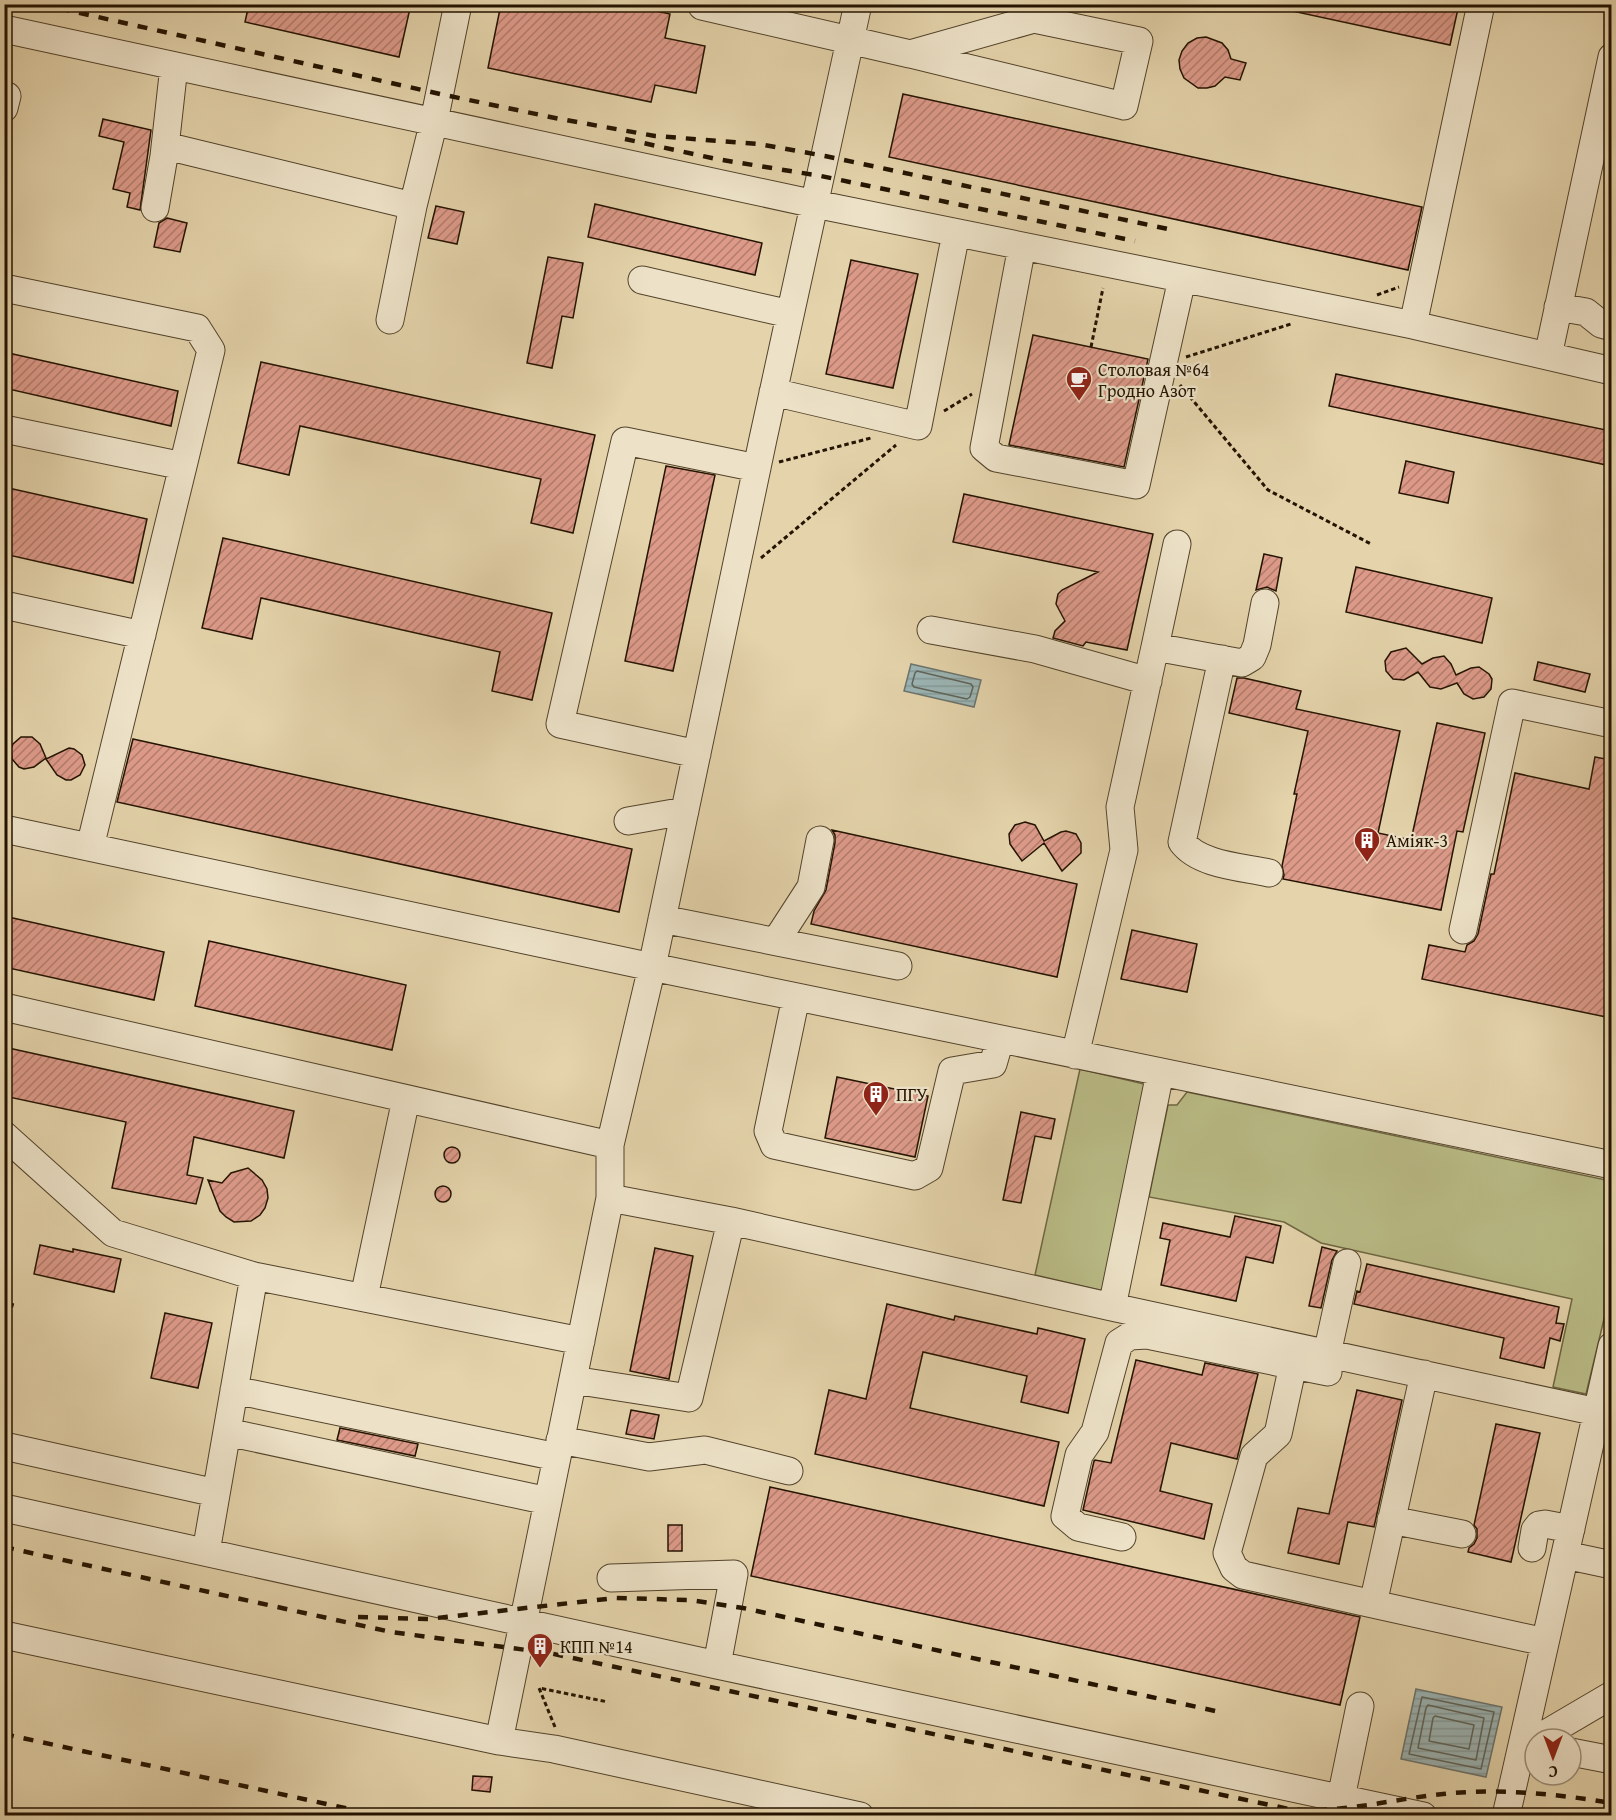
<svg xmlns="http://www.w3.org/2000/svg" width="1616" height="1820" viewBox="0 0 1616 1820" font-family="'Gentium Book Plus',serif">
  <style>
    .grass { fill: #b9bb86; stroke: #6e6743; stroke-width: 1.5 }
    .water { fill: url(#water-rules); stroke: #6b746d; stroke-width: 1.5 }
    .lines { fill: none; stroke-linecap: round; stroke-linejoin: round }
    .shore { stroke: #5f645a; stroke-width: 1.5 }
    .building { fill: url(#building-hatch); stroke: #231300; stroke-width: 1.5 }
    .minor-casing { stroke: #53432b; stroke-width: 29 }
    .path { stroke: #231300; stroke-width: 3; stroke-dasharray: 4.5 3; stroke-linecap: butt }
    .minor { stroke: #ede2c8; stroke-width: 27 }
    .rail { stroke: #231300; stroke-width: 4.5; stroke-dasharray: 10 10; stroke-linecap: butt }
    .labels { text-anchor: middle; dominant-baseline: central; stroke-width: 4.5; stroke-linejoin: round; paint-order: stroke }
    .poi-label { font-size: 18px; fill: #231300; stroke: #ede2c8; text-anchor: start }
  </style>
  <defs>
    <pattern id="water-rules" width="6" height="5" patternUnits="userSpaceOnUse" patternTransform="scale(1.5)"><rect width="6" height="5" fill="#9bb5b5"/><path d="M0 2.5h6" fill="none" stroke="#859b9a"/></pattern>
    <pattern id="building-hatch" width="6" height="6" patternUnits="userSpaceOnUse" patternTransform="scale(1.5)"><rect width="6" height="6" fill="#dd9a89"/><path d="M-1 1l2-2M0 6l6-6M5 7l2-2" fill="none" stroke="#b37c6e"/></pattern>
  </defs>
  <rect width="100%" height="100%" fill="#e4d3ab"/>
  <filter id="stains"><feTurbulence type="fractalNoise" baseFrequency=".00333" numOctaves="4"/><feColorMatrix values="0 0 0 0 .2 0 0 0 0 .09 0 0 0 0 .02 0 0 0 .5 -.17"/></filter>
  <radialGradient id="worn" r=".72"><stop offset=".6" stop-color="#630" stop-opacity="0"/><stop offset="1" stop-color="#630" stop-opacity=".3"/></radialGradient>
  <path class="grass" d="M1080,1069L1144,1084L1147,1099L1104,1291L1035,1275Z
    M1187,1092L1611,1181V1290L1586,1394L1553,1387L1572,1299L1321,1243L1284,1222L1149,1197L1168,1105H1177Z"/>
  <path class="water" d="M911,664L981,680L974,707L904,691Z
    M1416,1689L1502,1707L1486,1777L1401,1759Z"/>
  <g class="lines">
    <path class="shore" d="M917,671L971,684L973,687L970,697L967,699L914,687L912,684L915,673Z
      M1422,1697L1494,1712L1481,1769L1409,1754Z
      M1428,1705L1484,1718L1476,1760L1418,1748L1426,1708Z
      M1435,1716L1474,1725L1469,1749L1429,1741L1433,1718Z"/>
  </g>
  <path class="building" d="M249,4H411L399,57L245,22Z
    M501,4H624L670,14L665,38L705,46L696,93L655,85L651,102L488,68Z
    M1293,4H1459L1450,45L1292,11Z
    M1206,37L1222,43L1228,50L1231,59L1246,63L1240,80L1225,77L1215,86L1207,88H1198L1184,78L1180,69L1179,60L1182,51L1188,43L1197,38Z
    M903,94L1422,207L1408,270L889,157Z
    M103,119L151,130L140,210L127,207L130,193L113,189L124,142L99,136Z
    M595,204L762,243L755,275L588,237Z
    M436,206L464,212L457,244L428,238Z
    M167,218L187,223L180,252L154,247L159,223Z
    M548,257L583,263L573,318L562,316L552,368L527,363Z
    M851,260L918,274L893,388L826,374Z
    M1033,335L1148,359L1124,467L1009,445Z
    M4,352L178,391L171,426L4,388Z
    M261,362L595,435L573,533L531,523L541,479L300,426L289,475L238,463Z
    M1336,374L1611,431V466L1329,406Z
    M1406,461L1454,472L1448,503L1399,493Z
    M666,466L715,475L673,671L625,661Z
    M4,487L147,519L133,583L4,554Z
    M964,494L1153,534L1127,650L1086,642L1083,646L1053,638L1055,631L1065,621L1056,604L1058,594L1062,590L1098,572L953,542Z
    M223,538L552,613L532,700L492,691L500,652L261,598L252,639L202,628Z
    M1264,554L1282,558L1276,591L1267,587L1256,590Z
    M1356,567L1492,598L1482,643L1346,612Z
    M1406,648L1422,664L1433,658L1444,656L1451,664L1456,675L1471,668L1479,667L1489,674L1492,679L1491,689L1484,697L1473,699L1464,694L1457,683L1441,689L1430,687L1418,672L1404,680L1393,679L1386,671L1385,661L1391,652Z
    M1538,662L1590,674L1585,692L1534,680Z
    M1237,678H1244L1301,691L1296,709L1400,731L1378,833L1411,840L1437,723L1485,733L1463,832L1457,831L1441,910L1283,879L1284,875L1282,866L1297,794H1294L1308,731L1229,713Z
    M21,737H32L40,744L46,758L34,767L24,769L19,767L12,759L11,749L13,744Z
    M133,739L632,849L619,912L117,802Z
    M69,748L74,749L82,755L85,765L80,775L71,780H66L57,775L46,759Z
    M1595,757L1611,760V963L1609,976L1611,977V1018L1422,979L1429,945L1465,952L1467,945L1474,941L1478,934L1491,874H1494L1515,773L1589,789Z
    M1025,822L1035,825L1044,841L1061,832L1066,831L1076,834L1081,843V853L1062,871L1044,843L1022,861L1010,844L1009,834L1015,825Z
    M832,830L1077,884L1057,977L811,924L814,911L826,890L835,843V835Z
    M4,916L164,952L154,1000L4,967Z
    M1132,930L1197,944L1187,992L1121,979Z
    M209,941L406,985L392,1050L195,1006Z
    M4,1047L294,1111L284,1158L194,1137L187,1175L203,1178L196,1204L112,1188L126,1122L4,1096Z
    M837,1077L928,1096L915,1157L825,1138Z
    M1021,1112L1055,1119L1051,1139L1035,1136L1021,1203L1003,1200Z
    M444 1155a8 8 0 1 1 16 0a8 8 0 1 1-16 0Z
    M248,1168L262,1180L267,1189L268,1198L265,1208L260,1215L251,1221L234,1222L226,1217L220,1211L208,1180L222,1183L231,1173Z
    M435 1194a8 8 0 1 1 16 0a8 8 0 1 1-16 0Z
    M1235,1216L1281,1226L1273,1263L1246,1257L1236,1301L1161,1285L1170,1240L1160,1238L1163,1223L1230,1237Z
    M40,1245L73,1252V1249L121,1259L114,1292L34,1274Z
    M1322,1247L1337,1251L1332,1260L1321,1308L1309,1306Z
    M655,1248L693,1256L669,1379L630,1371Z
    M1367,1264L1559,1307L1556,1323L1564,1324L1560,1341L1550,1338L1544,1368L1500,1358L1504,1338L1354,1304L1357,1291L1360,1292Z
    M887,1304L954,1320L955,1316L1037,1334L1038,1328L1085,1339L1068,1413L1021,1402L1027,1376L923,1352L910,1408L1059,1442L1044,1506L815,1454L829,1390L866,1399Z
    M165,1313L212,1323L198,1388L151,1378Z
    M1136,1360L1202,1375L1205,1363L1258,1374L1237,1459L1171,1443L1160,1491L1212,1504L1204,1539L1083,1510L1094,1461L1095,1460L1111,1463Z
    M1357,1390L1402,1400L1374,1527L1348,1522L1339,1564L1288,1553L1298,1508L1329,1514Z
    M631,1410L659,1415L654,1439L626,1434Z
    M1496,1424L1540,1433L1511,1562L1468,1552L1469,1548L1474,1544L1477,1538V1529L1474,1525Z
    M340,1428L418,1444L415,1456L337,1440Z
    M770,1487L1360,1617L1340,1705L751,1576Z
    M668,1525H682V1551H668Z
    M473,1776L492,1777L490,1792L472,1790Z"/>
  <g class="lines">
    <g class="minor-casing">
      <path id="minor" d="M702,6L910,54L1034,19L1139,41L1124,106L910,54
        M4,29L815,204L1413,325L1612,371
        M4,95L7,96L4,108
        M166,146L413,206L434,121L458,4
        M155,208L164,156L174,66
        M1022,246L984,448L996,458L1136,485L1182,279
        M642,280L790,314
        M4,288L197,328L211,350L183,466
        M1558,307L1586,312L1601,324L1612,327
        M390,320L413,206
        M1413,325L1481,4
        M1548,356L1612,57
        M773,392L918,426L956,233
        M4,429L183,466L90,847
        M4,605L142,635
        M931,630L1035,649L1148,681
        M1155,647L1177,544
        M1222,659L1182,842C1199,865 1242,867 1269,873
        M697,754L560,724L625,441L757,468
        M628,821L685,811
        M4,829L652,967L1612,1165
        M662,919L898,966
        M1463,930L1512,703L1612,724
        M776,941L811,887L820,840
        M796,997L768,1131L774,1145L915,1176L929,1168L952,1071L993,1064L1000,1040
        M4,1007L610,1145
        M1075,1055L1124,850L1120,807L1155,647L1242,663L1252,657L1257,645L1265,603
        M4,1135L113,1233L254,1276L581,1341
        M610,1198L731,1221L1112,1307L1597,1412
        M364,1297L406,1099
        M1112,1307L1160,1073
        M1327,1354L1347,1263
        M1328,1372L1293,1365L1278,1434L1254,1456L1227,1553L1234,1568L1243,1575L1373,1604
        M1424,1374L1373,1604L1545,1642
        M573,1380L689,1398L731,1221
        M234,1390L557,1457
        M227,1432L548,1501
        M560,1440L649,1457L705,1450L789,1471
        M4,1446L216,1493
        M4,1508L717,1665L1423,1816
        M1391,1520L1462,1534
        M1122,1537L1078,1527L1065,1516L1079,1455L1095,1432L1119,1343L1130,1336L1147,1335L1291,1365
        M1532,1548L1535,1530L1539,1525L1545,1524L1571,1529
        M206,1552L254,1276
        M1565,1555L1612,1565
        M611,1578L734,1574L717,1665
        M4,1635L499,1741L554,1749L860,1816
        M1537,1739L1612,1695
        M499,1741L610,1198V1145L652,967L763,439L858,4
        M1571,1752L1612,1760
        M1341,1798L1360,1706
        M1506,1816L1612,1346"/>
    </g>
    <path class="path" d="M1377,295L1399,287
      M1091,347L1103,288
      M1186,357L1291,324
      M1180,385L1268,490L1371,544
      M944,411L972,394
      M779,462L871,438
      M761,558L896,445
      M555,1727L539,1688L608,1702"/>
    <use href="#minor" class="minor"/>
    <path class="rail" d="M40,4L440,94L560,119L655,136L759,144L825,156L1168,229
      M625,139L716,159L821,176L1135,241
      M4,1303L15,1306
      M4,1547L391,1632L549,1653L1289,1809C1341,1814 1392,1799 1443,1794C1499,1788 1557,1794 1612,1803
      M358,1617L428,1619L615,1598L690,1600L743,1608L1220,1712
      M4,1734L382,1816"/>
  </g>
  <defs>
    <g id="cafe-pin" transform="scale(1.35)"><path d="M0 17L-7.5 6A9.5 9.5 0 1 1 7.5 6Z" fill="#8f2418" stroke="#ede2c8"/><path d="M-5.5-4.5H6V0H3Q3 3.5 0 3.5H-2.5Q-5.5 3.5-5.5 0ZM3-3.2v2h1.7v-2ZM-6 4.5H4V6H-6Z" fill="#fff"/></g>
    <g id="building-pin" transform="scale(1.35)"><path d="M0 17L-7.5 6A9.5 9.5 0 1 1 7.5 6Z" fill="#8f2418" stroke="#ede2c8"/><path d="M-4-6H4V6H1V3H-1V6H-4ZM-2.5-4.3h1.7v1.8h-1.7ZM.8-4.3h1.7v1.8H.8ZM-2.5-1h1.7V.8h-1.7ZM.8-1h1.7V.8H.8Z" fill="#fff"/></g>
  </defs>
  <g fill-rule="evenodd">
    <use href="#cafe-pin" x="1079" y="379"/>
    <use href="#building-pin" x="1367" y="840"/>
    <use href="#building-pin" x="876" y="1094"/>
    <use href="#building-pin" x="540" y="1646"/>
  </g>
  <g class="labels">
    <g class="poi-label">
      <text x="1098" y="369">Столовая №64<tspan x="1098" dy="21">Гродно Азот</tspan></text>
      <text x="1386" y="840">Аміяк-3</text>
      <text x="896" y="1094">ПГУ</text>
      <text x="560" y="1646">КПП №14</text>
    </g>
  </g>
  <rect width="1616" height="1820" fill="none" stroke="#e4d3ab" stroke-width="24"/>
  <rect x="6" y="6" width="1604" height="1808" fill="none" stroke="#231300" stroke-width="3"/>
  <rect x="12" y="12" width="1592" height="1796" fill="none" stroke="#231300" stroke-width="1.5"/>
  <g transform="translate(1553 1757) rotate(180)"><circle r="28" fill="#ede2c8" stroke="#9c8f78" stroke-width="1.5"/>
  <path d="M0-4.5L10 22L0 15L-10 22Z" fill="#8f2418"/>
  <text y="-9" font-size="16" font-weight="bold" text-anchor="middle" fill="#231300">С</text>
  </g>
  <rect width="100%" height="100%" filter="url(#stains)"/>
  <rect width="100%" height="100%" fill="url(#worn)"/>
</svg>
